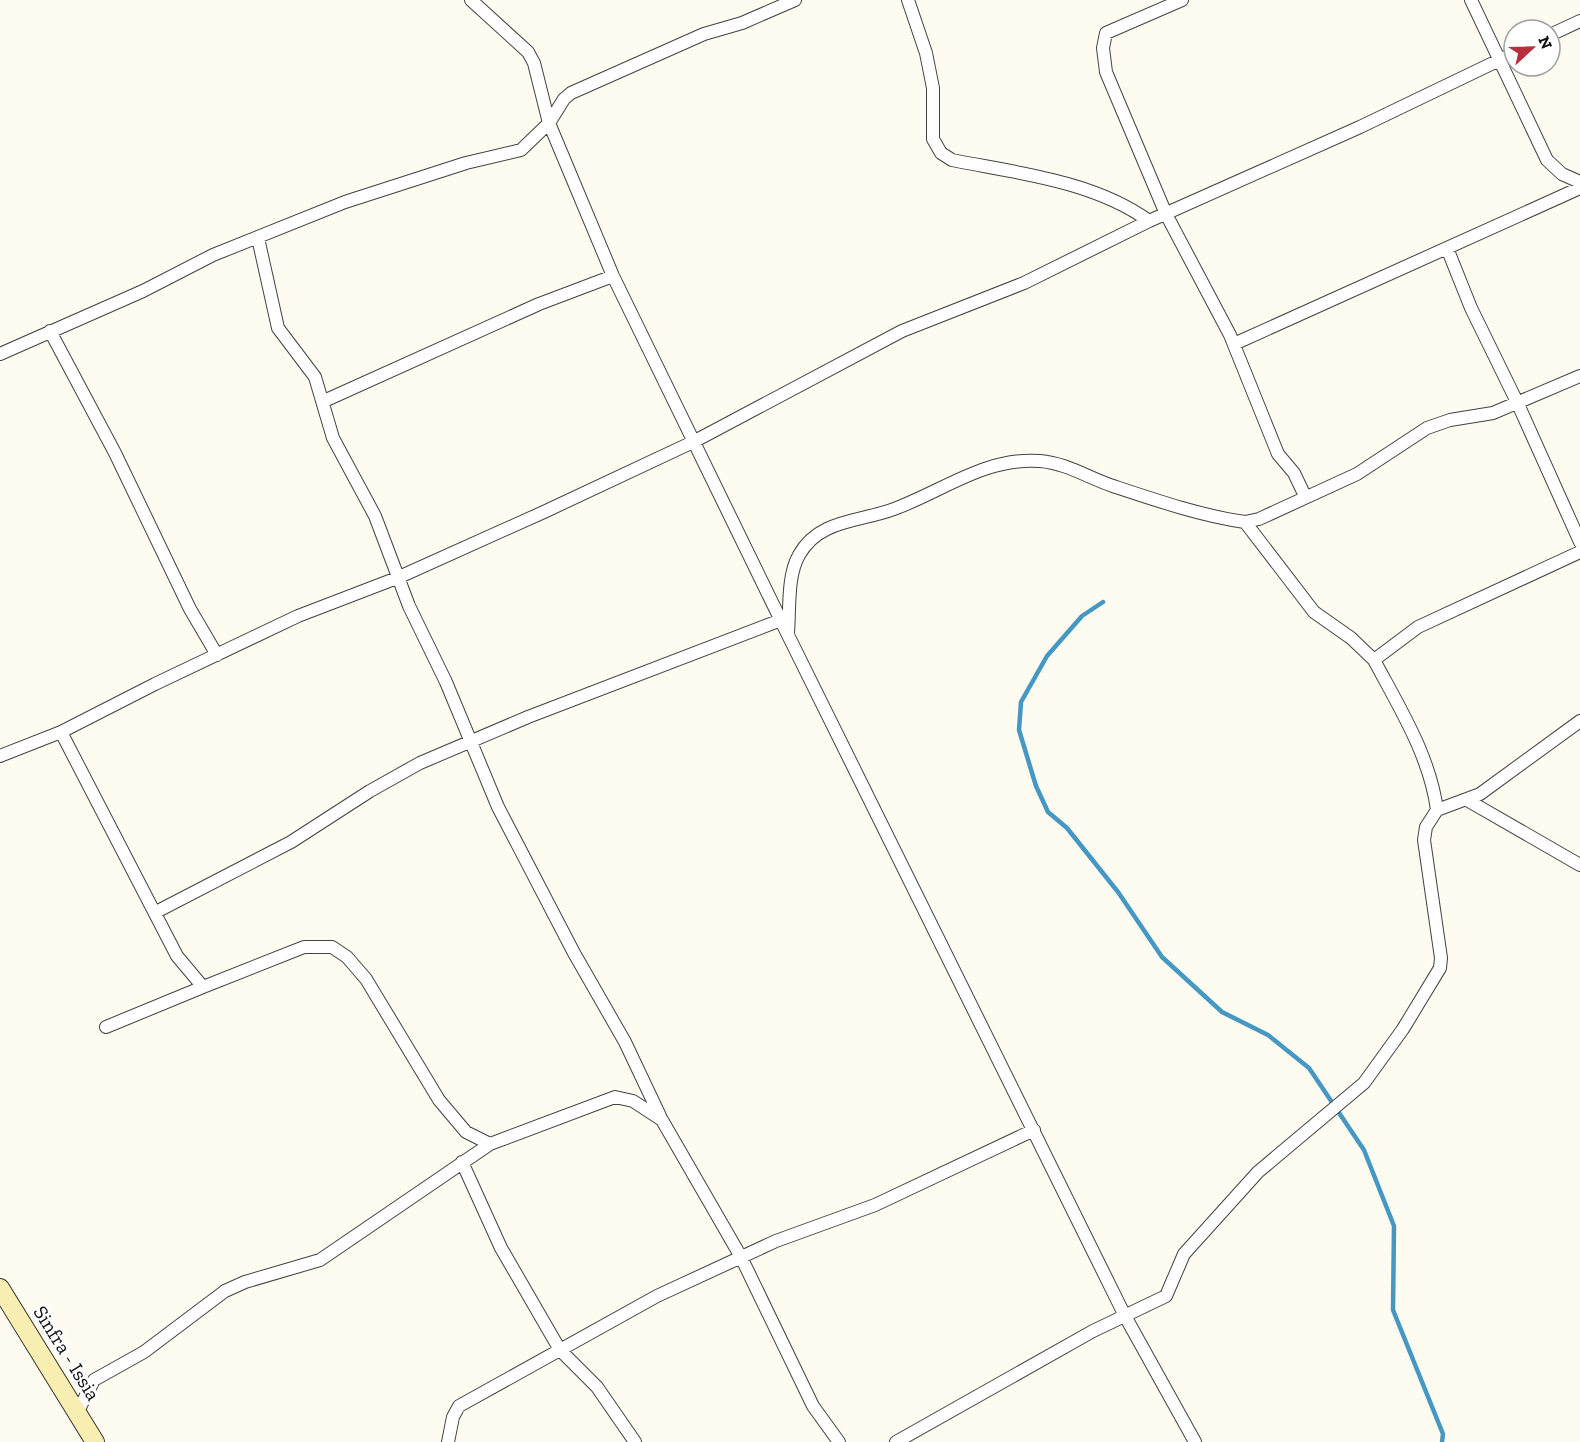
<svg xmlns="http://www.w3.org/2000/svg" width="1580" height="1442" viewBox="0 0 1580 1442" font-family="'Zilla Slab',serif">
  <style>
    .lines { fill: none; stroke-linecap: round; stroke-linejoin: round }
    .stream { stroke: #4598c4; stroke-width: 4.5 }
    .minor-casing { stroke: #424242; stroke-width: 14 }
    .secondary-casing { stroke: #313131; stroke-width: 20 }
    .minor { stroke: #fff; stroke-width: 12 }
    .secondary { stroke: #f9eeb1; stroke-width: 18 }
    .labels { text-anchor: middle; dominant-baseline: central; stroke-width: 6; stroke-linejoin: round; paint-order: stroke }
    .street-label { font-size: 20px; fill: #0f0f0f; stroke: #fff }
  </style>
  <rect width="100%" height="100%" fill="#fefbf1"/>
  <g class="lines">
    <path class="stream" d="M1103,602L1082,616L1047,656L1021,702L1019,730L1036,786L1048,812L1067,828L1118,892L1162,957L1222,1012L1268,1035L1309,1068L1364,1150L1394,1226L1393,1310L1443,1434L1442,1442"/>
    <g class="minor-casing">
      <path id="minor" d="M471,0L528,52L534,63L549,123L613,276L788,635L1125,1316L1195,1442
        M908,0L926,53L933,88V139L941,153L952,160C1017,173 1094,181 1149,221
        M1182,0L1106,33L1103,48L1106,72L1166,214L1230,335L1278,454L1294,473L1305,496
        M1471,0L1547,160L1562,174L1580,182
        M1550,35L1580,21
        M258,238L278,328L315,377L333,438L375,516L409,606L446,682L498,807L574,953L625,1042L660,1116
        M1447,248L1471,308L1518,404L1580,542
        M50,331L115,453L190,609L217,655
        M1234,344L1580,188
        M0,354L143,291L213,255L345,202L466,163L521,150L549,123L564,99L571,93L704,34L742,23L795,0
        M324,401L539,304L613,276
        M1245,522L1314,612L1351,638L1374,660
        M788,632C790,609 787,576 799,555C819,519 860,522 894,509C943,491 985,457 1040,461C1066,463 1089,478 1113,486C1155,500 1202,516 1245,522L1259,519L1357,474L1427,428L1450,420L1493,413L1580,376
        M61,732L177,956L203,987L304,947H332L347,957L366,979L439,1100L466,1132L490,1144
        M0,756L61,732L155,684L298,616L397,578L546,511L693,442L902,331L1024,283L1149,221L1360,127L1514,53
        M1467,800L1580,865
        M1437,810C1430,756 1399,707 1374,660L1418,627L1580,552
        M156,912L291,842L370,791L420,763L528,717L781,620
        M106,1027L203,987
        M462,1162L501,1248L560,1350L597,1387L635,1442
        M77,1413L94,1380L144,1352L225,1291L245,1282L320,1260L490,1144L615,1097L633,1101L662,1120L741,1257L813,1406L839,1442
        M448,1442L453,1417L459,1406L657,1296L776,1241L875,1205L1034,1130
        M896,1442L1093,1331L1166,1296L1184,1254L1258,1172L1364,1083L1403,1029L1440,968L1441,958L1424,840L1426,827L1437,810L1480,794L1580,721"/>
    </g>
    <g class="secondary-casing">
      <path id="secondary" d="M0,1288L95,1442"/>
    </g>
    <use href="#minor" class="minor"/>
    <use href="#secondary" class="secondary"/>
  </g>
  <g class="labels">
    <g class="street-label">
      <text transform="translate(67 1353) rotate(58)">Sinfra - Issia</text>
    </g>
  </g>
  <g transform="translate(1532 48) rotate(68)"><circle r="28" fill="#ffffff" stroke="#9f9f9f" stroke-width="1.5"/>
  <path d="M0-4.5L10 22L0 15L-10 22Z" fill="#b6303d"/>
  <text y="-9" font-size="16" font-weight="bold" text-anchor="middle" fill="#0f0f0f">N</text>
  </g>
</svg>
